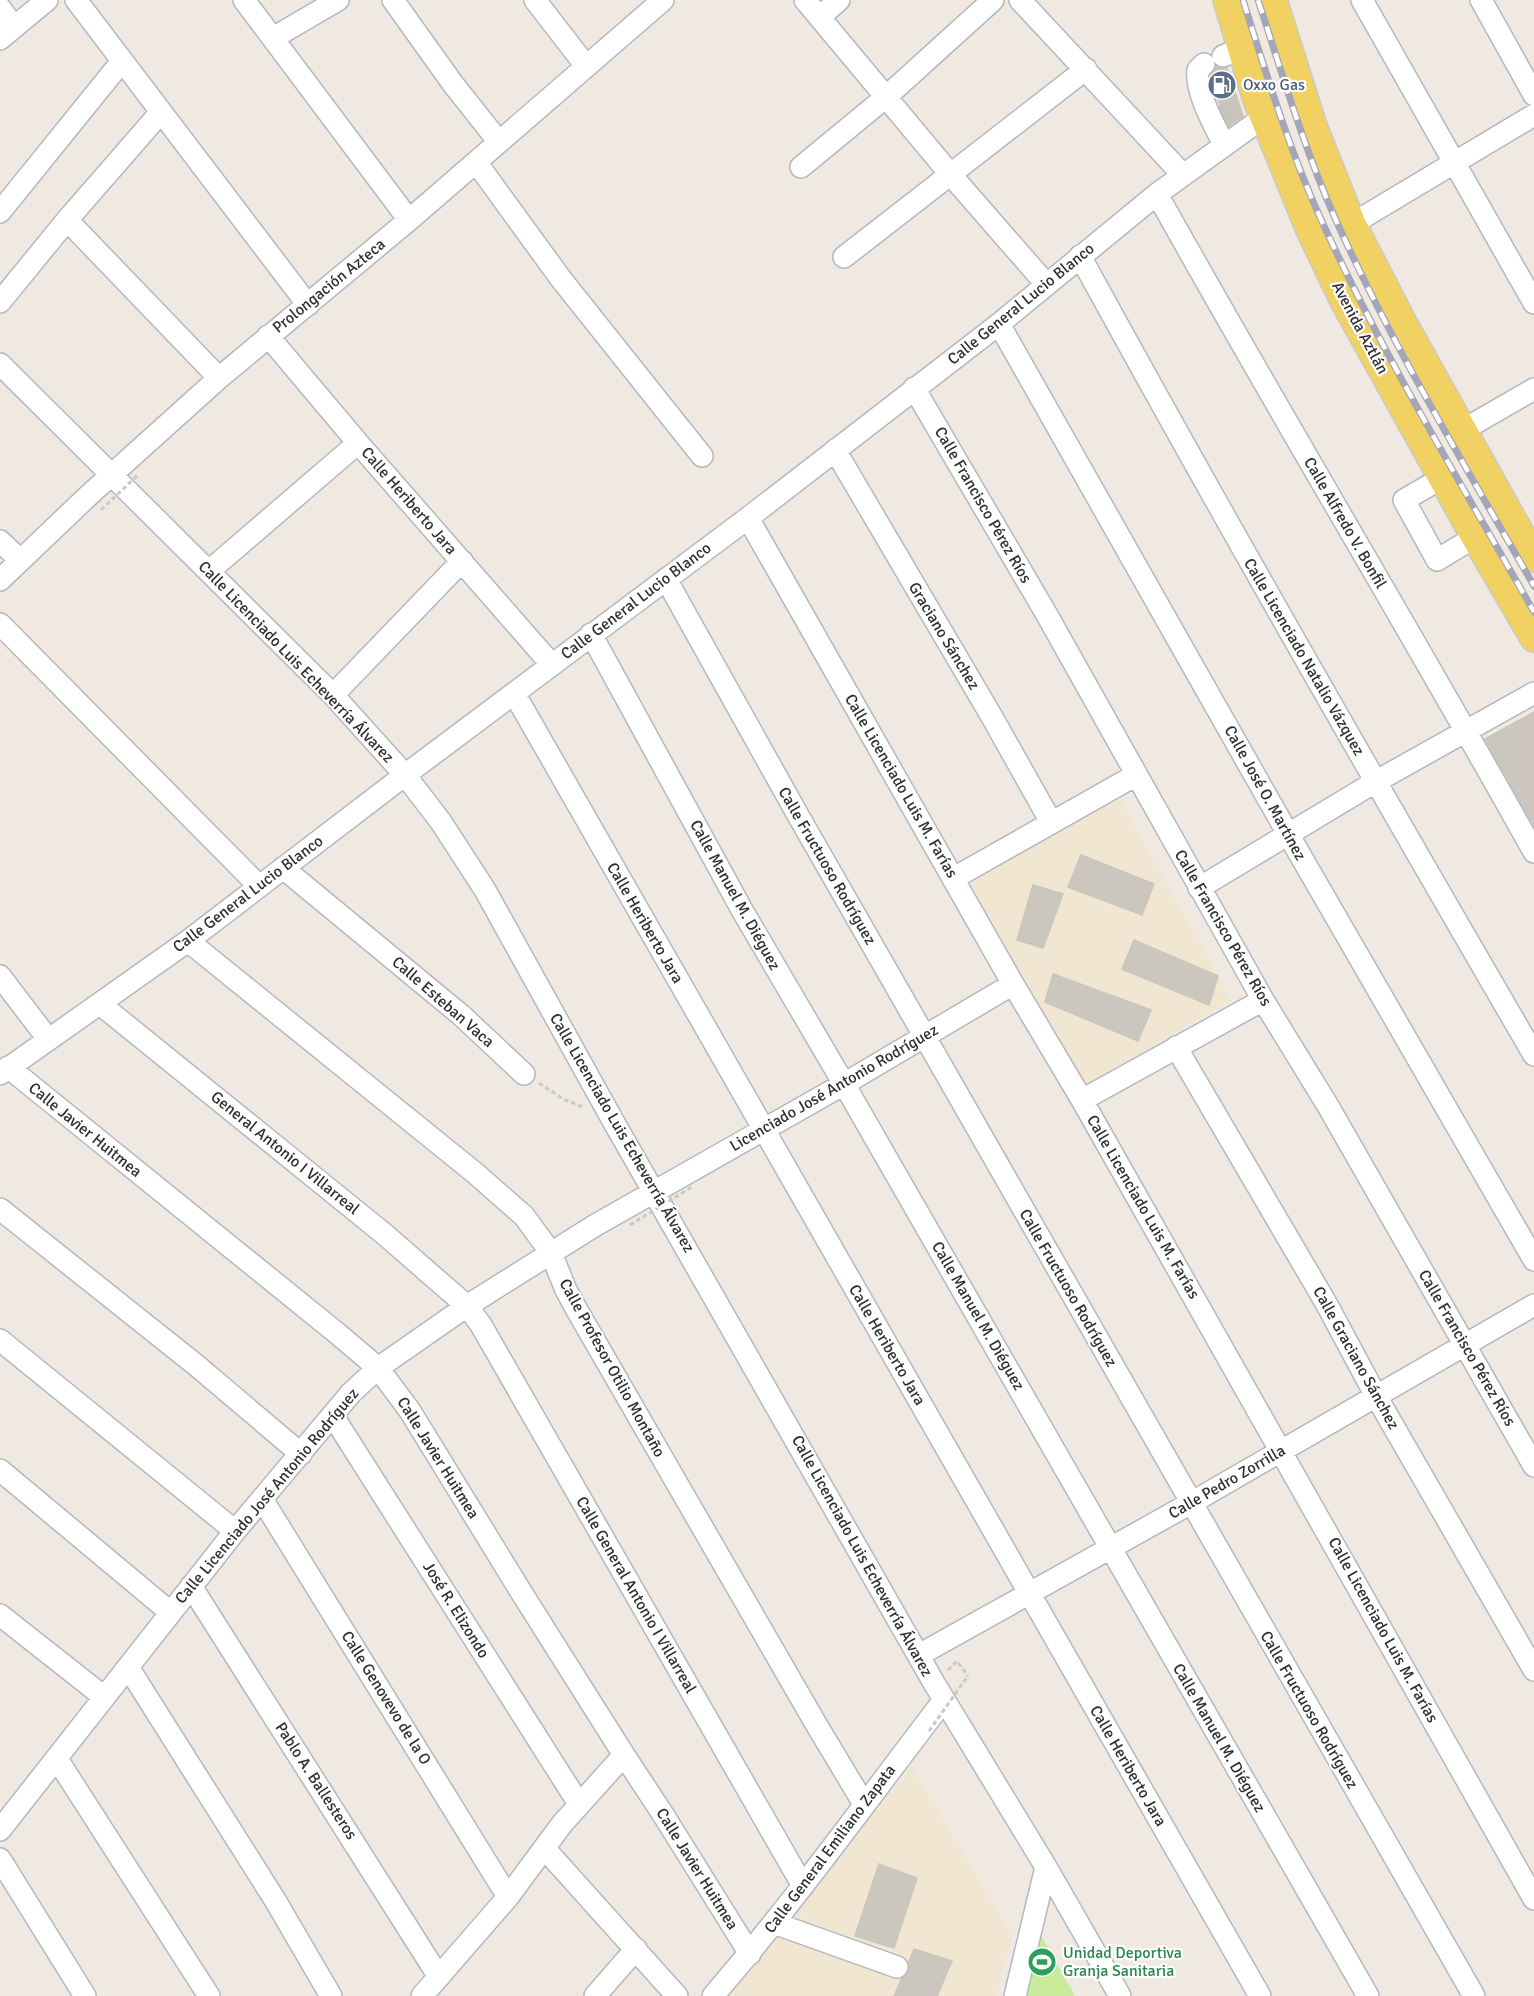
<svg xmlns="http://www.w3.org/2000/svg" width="1534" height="1996" viewBox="0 0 1534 1996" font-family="Signika,sans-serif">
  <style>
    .education { fill: #f0e6d1 }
    .pitch { fill: #c9ec9a }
    .building { fill: #cbc7bf; stroke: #cbc5ba; stroke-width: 1.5 }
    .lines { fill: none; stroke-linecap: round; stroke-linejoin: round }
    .minor-tunnel { stroke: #c8c4bd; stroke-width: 21; stroke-dasharray: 21 10; stroke-linecap: butt }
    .minor-casing { stroke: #b4b7c1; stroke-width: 24 }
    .major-casing { stroke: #c9c9c9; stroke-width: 30 }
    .path { stroke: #c9c9c9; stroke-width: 3; stroke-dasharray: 4.5 3; stroke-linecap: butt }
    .minor { stroke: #fff; stroke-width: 21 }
    .major { stroke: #f2d163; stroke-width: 27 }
    .rail-casing { stroke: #a3a6b8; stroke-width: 7 }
    .rail { stroke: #fff; stroke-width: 4.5; stroke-dasharray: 14; stroke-linecap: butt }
    .path-bridge { stroke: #c9c9c9; stroke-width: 3; stroke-dasharray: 4.5 3; stroke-linecap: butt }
    .labels { text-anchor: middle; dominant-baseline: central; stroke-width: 4.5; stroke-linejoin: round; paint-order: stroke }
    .service-label { font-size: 16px; fill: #4e5e75; stroke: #fff; text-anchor: start }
    .street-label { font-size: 16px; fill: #2e2e2e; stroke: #fff }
    .leisure-label { font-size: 16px; fill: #27864d; stroke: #fff; text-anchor: start }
  </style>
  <rect width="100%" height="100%" fill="#efe9e1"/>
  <path class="education" d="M1117,794L1231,1000L1082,1086L962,882Z
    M912,1767L1012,1936L996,1996H726Z"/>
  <path class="pitch" d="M1037,1928L1075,1996H1020Z"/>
  <path class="building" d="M1216,67L1227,68L1243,116L1229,126L1212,85L1211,75Z
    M1534,712V826L1485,739Z
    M1081,855L1154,884L1142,915L1068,887Z
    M1033,885L1063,894L1043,948L1017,940Z
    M1134,940L1218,976L1209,1005L1122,969Z
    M1053,974L1151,1010L1138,1041L1045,1002Z
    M879,1864L917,1878L894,1948L855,1936Z
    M914,1949L952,1961L937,1996H894L902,1978L909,1972V1962Z"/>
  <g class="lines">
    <path class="minor-tunnel" d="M1221,116L1241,107"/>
    <g class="minor-casing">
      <path id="minor" d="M76,0L308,305
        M244,0L409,220
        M393,0L453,84L499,142
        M535,0L586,66
        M805,0L951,175L1046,284
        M1020,0L1183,175
        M1362,0L1534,303
        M1481,0L1534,95
        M0,8L14,27
        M820,17L839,0
        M273,38L338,0
        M0,39L47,0
        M1223,56L1241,49
        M1204,64L1198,70C1195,92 1215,126 1224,145
        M476,162L561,279L702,456
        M801,167L886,97L993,0
        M1157,194C1280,415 1411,631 1534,852
        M0,212L122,61
        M67,220L219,378
        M1352,224L1534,115
        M1080,256C1227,525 1380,790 1534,1055
        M844,257L1086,69
        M0,302L67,220L161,112
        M999,324L1288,834L1534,1260
        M268,336L358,443L552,665
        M0,364L333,695L405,775L441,822L485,890L612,1119L934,1683L1046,1867L1120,1996
        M914,388L1047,615L1263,1000L1328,1106L1534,1466
        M1463,430L1534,389
        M835,450L992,717L1051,822
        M1442,478L1404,500L1437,560L1475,537
        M748,518L1013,984L1082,1100L1534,1899
        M0,541L20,560
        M209,571L358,443
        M666,579L799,817L1474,1996
        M0,580L88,496L219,378L409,220L663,0
        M0,624L259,886
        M591,634L742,910L844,1084L1368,1996
        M514,693L1260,1996
        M333,695L462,561
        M283,868L461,1015L524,1074
        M954,878L1136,775
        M1199,888L1375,782L1534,693
        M188,941L475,1173L524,1216L551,1253L566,1290L578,1312L816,1724L864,1804
        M0,976L48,1039
        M100,1004L383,1233L467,1306L481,1325L803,1886
        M1176,1047L1326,1303L1376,1396L1534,1670
        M8,1067L338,1334L378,1368L410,1411L523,1595L624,1755L664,1816L750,1954
        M0,1074L188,941L405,775L748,518L999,324L1157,194L1264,117
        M1082,1100L1263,1000
        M0,1209L196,1365L301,1454
        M0,1340L235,1531
        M333,1416L579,1804
        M0,1470L170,1612
        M262,1499L508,1897
        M191,1586L439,1977
        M0,1615L104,1697
        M919,1655L1191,1503L1534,1305
        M128,1667L275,1900L331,1996
        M57,1759L209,1996
        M0,1830L235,1531L351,1393L378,1368L467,1306L594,1226L844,1084L1013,984
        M545,1849L677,1996
        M0,1859L85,1996
        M774,1923L897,1967
        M422,1996L508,1897L562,1824L624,1755
        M595,1996L636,1949
        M713,1996C795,1901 868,1799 944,1700
        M1015,1996L1046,1867"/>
    </g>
    <g class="major-casing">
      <path id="major" d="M1227,0L1257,100L1310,230L1344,301L1475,537L1534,638
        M1273,0L1313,126L1352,224L1402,321L1534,558"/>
    </g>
    <path class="path" d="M539,1083L563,1099L583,1107
      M948,1670L957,1661L968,1676"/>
    <use href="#minor" class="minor"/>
    <use href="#major" class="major"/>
    <g class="rail-casing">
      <path id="rail" d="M1243,0C1267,76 1290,153 1324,226C1385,359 1462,485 1534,612
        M1258,0C1282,73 1304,148 1335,218C1391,344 1466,467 1534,586"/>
    </g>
    <use href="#rail" class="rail"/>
    <path class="path-bridge" d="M101,510L139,474
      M630,1225L692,1187
      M929,1731L968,1676"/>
  </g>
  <defs>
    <g id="fuel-disc" transform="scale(1.5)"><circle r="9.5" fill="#5c6f8a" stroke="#fff"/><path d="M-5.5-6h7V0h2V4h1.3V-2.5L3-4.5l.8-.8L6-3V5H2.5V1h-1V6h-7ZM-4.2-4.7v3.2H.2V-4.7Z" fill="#fff"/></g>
    <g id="stadium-disc" transform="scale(1.5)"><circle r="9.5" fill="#2e9e5b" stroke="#fff"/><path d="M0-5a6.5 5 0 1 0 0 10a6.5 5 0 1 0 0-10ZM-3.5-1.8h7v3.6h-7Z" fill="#fff"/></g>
  </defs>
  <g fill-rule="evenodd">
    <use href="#fuel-disc" x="1222" y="85"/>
    <use href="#stadium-disc" x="1042" y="1962"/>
  </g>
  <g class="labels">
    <g class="service-label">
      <text x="1243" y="85">Oxxo Gas</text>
    </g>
    <g class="street-label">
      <text transform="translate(329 286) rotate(-39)">Prolongación Azteca</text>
      <text transform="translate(1021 304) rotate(-39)">Calle General Lucio Blanco</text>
      <text transform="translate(1360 328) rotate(62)">Avenida Aztlán</text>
      <text transform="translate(409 501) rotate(49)">Calle Heriberto Jara</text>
      <text transform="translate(983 505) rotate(60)">Calle Francisco Pérez Ríos</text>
      <text transform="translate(1345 523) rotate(60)">Calle Alfredo V. Bonfil</text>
      <text transform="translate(636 601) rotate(-37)">Calle General Lucio Blanco</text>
      <text transform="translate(944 636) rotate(59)">Graciano Sánchez</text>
      <text transform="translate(1304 657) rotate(60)">Calle Licenciado Natalio Vázquez</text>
      <text transform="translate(296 662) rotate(46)">Calle Licenciado Luis Echeverría Álvarez</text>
      <text transform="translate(901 786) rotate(60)">Calle Licenciado Luis M. Farías</text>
      <text transform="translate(1265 793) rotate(61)">Calle José O. Martínez</text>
      <text transform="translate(827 866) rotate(60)">Calle Fructuoso Rodríguez</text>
      <text transform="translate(248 894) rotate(-37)">Calle General Lucio Blanco</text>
      <text transform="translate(735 895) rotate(61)">Calle Manuel M. Diéguez</text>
      <text transform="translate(645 923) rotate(60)">Calle Heriberto Jara</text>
      <text transform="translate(1223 928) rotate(60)">Calle Francisco Pérez Ríos</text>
      <text transform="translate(443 1002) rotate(41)">Calle Esteban Vaca</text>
      <text transform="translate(834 1088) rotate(-30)">Licenciado José Antonio Rodríguez</text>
      <text transform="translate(85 1130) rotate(39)">Calle Javier Huitmea</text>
      <text transform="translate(622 1133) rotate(60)">Calle Licenciado Luis Echeverría Álvarez</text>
      <text transform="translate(285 1153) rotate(39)">General Antonio I Villarreal</text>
      <text transform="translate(1143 1207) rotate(60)">Calle Licenciado Luis M. Farías</text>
      <text transform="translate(1068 1288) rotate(60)">Calle Fructuoso Rodríguez</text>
      <text transform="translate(978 1316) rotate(60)">Calle Manuel M. Diéguez</text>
      <text transform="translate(887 1345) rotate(60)">Calle Heriberto Jara</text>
      <text transform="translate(1467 1348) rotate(60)">Calle Francisco Pérez Ríos</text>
      <text transform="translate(1356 1358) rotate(61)">Calle Graciano Sánchez</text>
      <text transform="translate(612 1368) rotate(61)">Calle Profesor Otilio Montaño</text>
      <text transform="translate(438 1458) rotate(58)">Calle Javier Huitmea</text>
      <text transform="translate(1227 1482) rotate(-30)">Calle Pedro Zorrilla</text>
      <text transform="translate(267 1496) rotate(-50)">Calle Licenciado José Antonio Rodríguez</text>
      <text transform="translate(862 1556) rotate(61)">Calle Licenciado Luis Echeverría Álvarez</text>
      <text transform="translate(636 1595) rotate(60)">Calle General Antonio I Villarreal</text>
      <text transform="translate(456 1610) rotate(58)">José R. Elizondo</text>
      <text transform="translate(1383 1630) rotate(61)">Calle Licenciado Luis M. Farías</text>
      <text transform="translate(386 1698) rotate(58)">Calle Genovevo de la O</text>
      <text transform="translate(1309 1710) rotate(60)">Calle Fructuoso Rodríguez</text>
      <text transform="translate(1219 1738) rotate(60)">Calle Manuel M. Diéguez</text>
      <text transform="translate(1128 1766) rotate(60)">Calle Heriberto Jara</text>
      <text transform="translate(316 1781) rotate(57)">Pablo A. Ballesteros</text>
      <text transform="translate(830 1849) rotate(-53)">Calle General Emiliano Zapata</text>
      <text transform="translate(697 1869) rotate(58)">Calle Javier Huitmea</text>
    </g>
    <g class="leisure-label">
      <text x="1063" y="1953">Unidad Deportiva<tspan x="1063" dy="18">Granja Sanitaria</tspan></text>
    </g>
  </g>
</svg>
